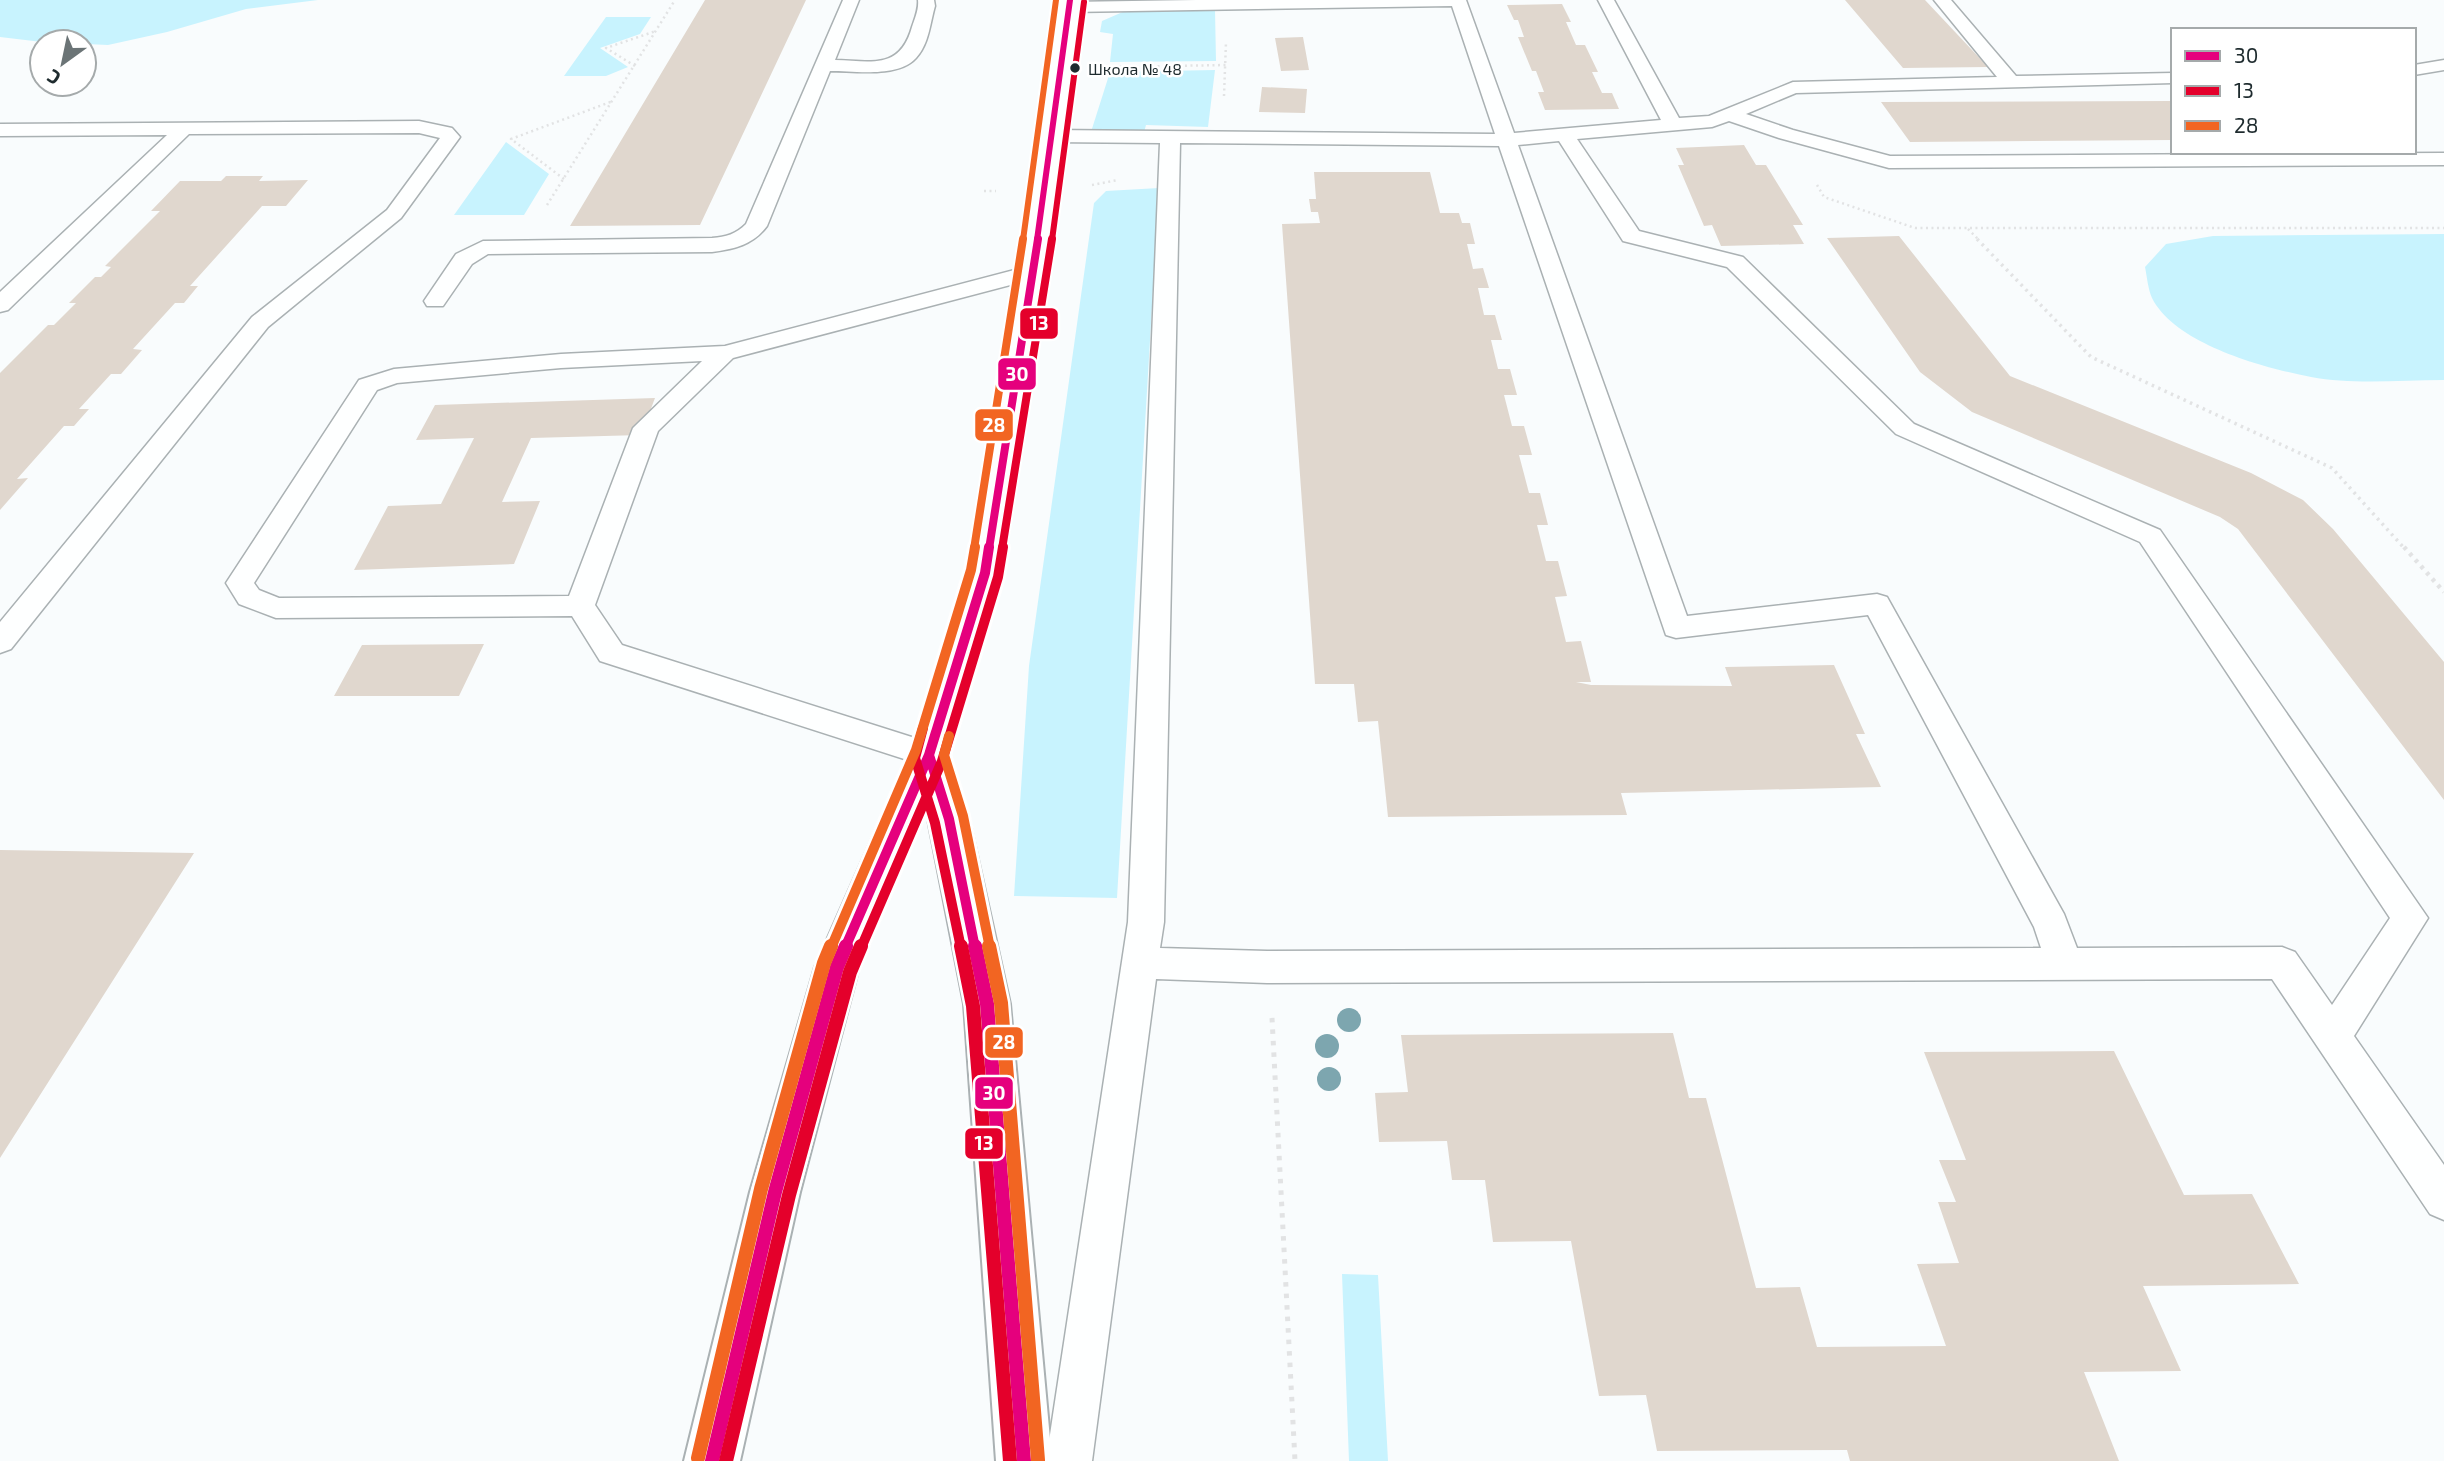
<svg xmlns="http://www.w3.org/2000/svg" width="2444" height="1461" viewBox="0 0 2444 1461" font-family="'Exo 2',sans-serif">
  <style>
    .green { fill: #c8f3fe }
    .building { fill: #e0d7ce }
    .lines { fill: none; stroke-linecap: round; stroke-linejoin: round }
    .service-casing { stroke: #aab1b3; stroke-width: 3 }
    .tertiary-casing { stroke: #aab1b3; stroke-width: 4 }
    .path-far3 { stroke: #e2e3e4; stroke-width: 2.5; stroke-dasharray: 2 3.5; stroke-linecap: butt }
    .path-far2 { stroke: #e2e3e4; stroke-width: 3.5; stroke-dasharray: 2.5 4.5; stroke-linecap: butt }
    .path-far1 { stroke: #e2e3e4; stroke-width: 4.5; stroke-dasharray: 3.5 5; stroke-linecap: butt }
    .path { stroke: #e2e3e4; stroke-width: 5; stroke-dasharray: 4.5 7; stroke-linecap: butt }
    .service { fill: #feffff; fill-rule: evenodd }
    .tertiary { fill: #feffff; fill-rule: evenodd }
    .bus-1-far3-casing { stroke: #fff; stroke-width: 10 }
    .bus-1-far2-casing { stroke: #fff; stroke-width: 12 }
    .bus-1-far1-casing { stroke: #fff; stroke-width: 16 }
    .bus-1-casing { stroke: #fff; stroke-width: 19 }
    .bus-2-far3-casing { stroke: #fff; stroke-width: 10 }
    .bus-2-far2-casing { stroke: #fff; stroke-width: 12 }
    .bus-2-far1-casing { stroke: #fff; stroke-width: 16 }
    .bus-2-casing { stroke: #fff; stroke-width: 19 }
    .bus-3-far3-casing { stroke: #fff; stroke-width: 10 }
    .bus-3-far2-casing { stroke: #fff; stroke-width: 12 }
    .bus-3-far1-casing { stroke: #fff; stroke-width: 16 }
    .bus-3-casing { stroke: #fff; stroke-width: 19 }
    .bus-1-far3 { stroke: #e5007d; stroke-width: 6 }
    .bus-1-far2 { stroke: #e5007d; stroke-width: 8 }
    .bus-1-far1 { stroke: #e5007d; stroke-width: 10 }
    .bus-1 { stroke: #e5007d; stroke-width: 14 }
    .bus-2-far3 { stroke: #e4002b; stroke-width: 6 }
    .bus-2-far2 { stroke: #e4002b; stroke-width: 8 }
    .bus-2-far1 { stroke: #e4002b; stroke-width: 10 }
    .bus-2 { stroke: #e4002b; stroke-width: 14 }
    .bus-3-far3 { stroke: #f26522; stroke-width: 6 }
    .bus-3-far2 { stroke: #f26522; stroke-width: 8 }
    .bus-3-far1 { stroke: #f26522; stroke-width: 10 }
    .bus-3 { stroke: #f26522; stroke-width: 14 }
    .tree { fill: #7da6af }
    .bus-dot { fill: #1e2b2e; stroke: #fff; stroke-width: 2.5 }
    .labels { text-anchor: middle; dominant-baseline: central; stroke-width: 5; stroke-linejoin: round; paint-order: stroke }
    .far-bus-label { font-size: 16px; fill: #1e2b2e; stroke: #fff; text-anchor: start }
    .line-badge { stroke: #fff; stroke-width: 2.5 }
    .badge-label { font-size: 19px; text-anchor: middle; font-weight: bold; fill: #fff }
  </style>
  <rect width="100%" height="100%" fill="#f9fcfd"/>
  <path class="green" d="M0,0H318L246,9L167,32L108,45L42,42L0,37Z
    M1215,10L1216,61L1110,62L1113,34L1100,32L1102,21L1125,11Z
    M606,17H651L640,34L600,48L628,67L606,76H564Z
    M1215,70L1208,127L1146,125L1143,136L1090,135L1110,72Z
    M506,142L549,174L524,215H454Z
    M1159,188L1117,898L1014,896L1029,666L1094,203L1106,191Z
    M2444,234V380C2401,380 2353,385 2311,377C2264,368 2175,344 2152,298C2148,289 2147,277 2145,267L2166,244L2213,236Z
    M1342,1274L1378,1275L1388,1461H1349Z"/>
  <path class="building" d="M705,0H806L700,225L570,226Z
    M1845,0H1925L1988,67L1903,68Z
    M1562,4L1571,22H1566L1576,45H1585L1598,72H1592L1602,93H1612L1619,109L1545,110L1538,92H1544L1536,71H1532L1518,37H1524L1518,20H1514L1507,5Z
    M1303,37L1309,70L1281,71L1275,38Z
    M1262,87L1307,89L1305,113L1259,112Z
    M2173,101V140L1910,142L1881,102Z
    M1744,145L1756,165H1766L1803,225H1793L1804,244L1721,246L1712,225L1704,226L1678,165H1684L1676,148Z
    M1314,172H1430L1440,213H1459L1462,223H1470L1475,244H1467L1473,269L1483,268L1489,288H1478L1484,315H1495L1502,340H1491L1498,369H1510L1517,395H1504L1512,426H1524L1532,455H1519L1529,493H1540L1548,525H1537L1546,561H1558L1567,596L1555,597L1566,642L1581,641L1591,682H1576L1591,685L1732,686L1725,667L1834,665L1865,734H1856L1881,787L1621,793L1627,815L1388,817L1378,721L1358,722L1354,684H1315L1282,224L1320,223L1318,212H1311L1309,199H1316Z
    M226,176H263L259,181L308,180L286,206H262L190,286H198L184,303H175L133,349L142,350L121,374H111L79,409H89L74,426H64L17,479L28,478L0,510V373L48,325H54L76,303H69L95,277H101L111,267L105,266L160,211H151L180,181H221Z
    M1899,236L2010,376L2251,473L2303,500L2333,529L2444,662V800L2238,529L2220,517L1972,412L1920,372L1827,238Z
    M655,398L641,435L531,438L502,502L540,501L514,564L354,570L388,506L441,504L474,438L416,440L435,405Z
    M484,644L459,696H334L362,645Z
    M0,850L194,853L0,1158Z
    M1673,1033L1689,1098H1706L1756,1288L1800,1287L1817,1347L1946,1346L1917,1264L1959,1263L1938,1202H1956L1939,1160H1966L1924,1052L2114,1051L2184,1195L2252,1194L2299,1284L2143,1286L2181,1371L2084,1372L2119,1461H1850L1847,1450L1657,1451L1646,1395L1599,1396L1571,1241L1493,1242L1485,1180H1452L1447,1141L1379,1142L1375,1093L1408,1092L1401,1035Z"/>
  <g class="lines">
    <g class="service-casing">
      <path id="service" d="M843,0H859L835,60C872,61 900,70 912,27C915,18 919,9 918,0H934L935,6C930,23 929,44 916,58C898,78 855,71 830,71L767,226C753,245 734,249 712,252L488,254L472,264L443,306H427L424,301L456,254L483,241L712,238C726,237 736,234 746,224Z
        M1196,0H1466L1514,133L1661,120L1598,0H1614L1679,118L1709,116L1793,82L1997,77L1934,0H1951L2016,76L2173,73V83L1796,93L1746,114L1793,130L1890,156L2444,153V165L1889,168L1779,138L1729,121L1712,127L1577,139L1639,231L1743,257L1914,424L2160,530L2428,918L2354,1036L2444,1165V1220L2430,1214L2272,979L1267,983L1156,979L1092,1461H1046L1128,922L1160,143L1050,142L1040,136L1050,130L1495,134L1452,6L1069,12L1061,7L1069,2ZM1559,141L1623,241L1727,267L1896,434L2140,542L2390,918L2332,1005L2295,952L2282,947L2077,948L2064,914L1887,597L1877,594L1687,616L1518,145ZM1180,143L1499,146L1666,635L1676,638L1868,615L2034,927L2041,948L1267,951L1160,948L1164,922Z
        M2444,60V70L2414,75V65Z
        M419,121L452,128L460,137L401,218L268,327L11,649L0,653V622L252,317L387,210L440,138L419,133L189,134L8,310L0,312V292L167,135L0,136V124Z
        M1033,265L1041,267L1044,272L1041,277L733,358L658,431L595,605L622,645L940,746L945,755L940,764L929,767L600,661L572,616L276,618L239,604L226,583L359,380L394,369L561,354L725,346ZM702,361L633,428L569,596L279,598L259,590L254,583L377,390L397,383L561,368Z"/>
    </g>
    <g class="tertiary-casing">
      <path id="tertiary" d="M1060,0H1080L1047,272L1002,573L949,755L969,819L1010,1004L1052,1461H996L964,1004L926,809L859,967L800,1192L740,1461H684L750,1192L815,967L909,755L968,573L1019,272Z"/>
    </g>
    <path class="path-far3" d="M635,66L606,48L656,31
      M1108,67L1226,65
      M1224,96L1226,42
      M564,179L511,139L613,101
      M1092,185L1118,180
      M1817,185L1824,197L1915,228H2444
      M984,191H996
      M547,205L675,0
      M1968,229L1979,240"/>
    <path class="path-far2" d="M1977,239L2091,357L2332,468L2405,549"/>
    <path class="path-far1" d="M2404,547L2444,592"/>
    <path class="path" d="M1272,1018L1295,1461"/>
    <use href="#service" class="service"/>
    <use href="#tertiary" class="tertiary"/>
    <g class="bus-1-far3-casing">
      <path id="bus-1-far3" d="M1037,240L1070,0"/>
    </g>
    <g class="bus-1-far2-casing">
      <path id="bus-1-far2" d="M989,549L1038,239"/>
    </g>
    <g class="bus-1-far1-casing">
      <path id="bus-1-far1" d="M936,732L929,755L949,819L975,948
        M845,948L929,755L985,573L989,547"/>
    </g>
    <g class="bus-1-casing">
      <path id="bus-1" d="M975,946L987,1004L1024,1461
        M712,1461L775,1192L837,967L846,946"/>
    </g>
    <g class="bus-2-far3-casing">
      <path id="bus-2-far3" d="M1052,240L1084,2"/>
    </g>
    <g class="bus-2-far2-casing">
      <path id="bus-2-far2" d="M1002,549L1052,239"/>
    </g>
    <g class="bus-2-far1-casing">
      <path id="bus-2-far1" d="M923,728L915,758L935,823L961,948
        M861,948L942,761L998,577L1003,547"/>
    </g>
    <g class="bus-2-casing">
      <path id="bus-2" d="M961,946L973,1006L1010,1461
        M726,1461L789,1195L850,972L861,946"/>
    </g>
    <g class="bus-3-far3-casing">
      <path id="bus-3-far3" d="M1023,240L1056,0"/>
    </g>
    <g class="bus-3-far2-casing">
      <path id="bus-3-far2" d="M974,549L1023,239"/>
    </g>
    <g class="bus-3-far1-casing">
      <path id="bus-3-far1" d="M949,736L944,755L963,816L990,948
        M831,948L916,750L971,570L975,547"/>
    </g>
    <g class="bus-3-casing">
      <path id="bus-3" d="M989,946L1001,1003L1038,1460
        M698,1458L761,1189L824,963L831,946"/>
    </g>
    <use href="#bus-1-far3" class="bus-1-far3"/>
    <use href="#bus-1-far2" class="bus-1-far2"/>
    <use href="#bus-1-far1" class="bus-1-far1"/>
    <use href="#bus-1" class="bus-1"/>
    <use href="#bus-2-far3" class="bus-2-far3"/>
    <use href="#bus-2-far2" class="bus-2-far2"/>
    <use href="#bus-2-far1" class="bus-2-far1"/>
    <use href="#bus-2" class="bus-2"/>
    <use href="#bus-3-far3" class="bus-3-far3"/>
    <use href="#bus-3-far2" class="bus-3-far2"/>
    <use href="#bus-3-far1" class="bus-3-far1"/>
    <use href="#bus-3" class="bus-3"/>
  </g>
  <g class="tree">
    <circle cx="1349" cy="1020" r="12"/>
    <circle cx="1327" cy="1046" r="12"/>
    <circle cx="1329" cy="1079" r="12"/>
  </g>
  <circle class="bus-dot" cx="1075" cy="68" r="6"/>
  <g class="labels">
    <g class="far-bus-label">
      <text x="1088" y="68">Школа № 48</text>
    </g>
  </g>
  <g class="line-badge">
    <rect x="1019" y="307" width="40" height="33" rx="7" fill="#e4002b"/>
    <rect x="997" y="357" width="40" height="34" rx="7" fill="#e5007d"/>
    <rect x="974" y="408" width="40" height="34" rx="7" fill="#f26522"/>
    <rect x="984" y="1026" width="40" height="33" rx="7" fill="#f26522"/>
    <rect x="974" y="1076" width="40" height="34" rx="7" fill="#e5007d"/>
    <rect x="964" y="1127" width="40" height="33" rx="7" fill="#e4002b"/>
  </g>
  <g class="badge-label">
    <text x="1039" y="330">13</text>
    <text x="1017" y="381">30</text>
    <text x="994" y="432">28</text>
    <text x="1004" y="1049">28</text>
    <text x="994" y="1100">30</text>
    <text x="984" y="1150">13</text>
  </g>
  <rect x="2171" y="28" width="245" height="126" fill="#ffffff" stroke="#a5aaab" stroke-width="2"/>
  <rect x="2185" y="51" width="35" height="10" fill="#e5007d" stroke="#a5aaab" stroke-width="2"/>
  <text x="2234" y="63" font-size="21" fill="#1e2b2e">30</text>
  <rect x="2185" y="86" width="35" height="10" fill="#e4002b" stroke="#a5aaab" stroke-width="2"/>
  <text x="2234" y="98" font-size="21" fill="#1e2b2e">13</text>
  <rect x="2185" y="121" width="35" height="10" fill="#f26522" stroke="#a5aaab" stroke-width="2"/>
  <text x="2234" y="133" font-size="21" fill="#1e2b2e">28</text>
  <g transform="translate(63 63) rotate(213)"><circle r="33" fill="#ffffff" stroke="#a5aaab" stroke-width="2"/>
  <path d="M0-5L12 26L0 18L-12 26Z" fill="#6b7476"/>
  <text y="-10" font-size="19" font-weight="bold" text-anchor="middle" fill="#1e2b2e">С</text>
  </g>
</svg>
